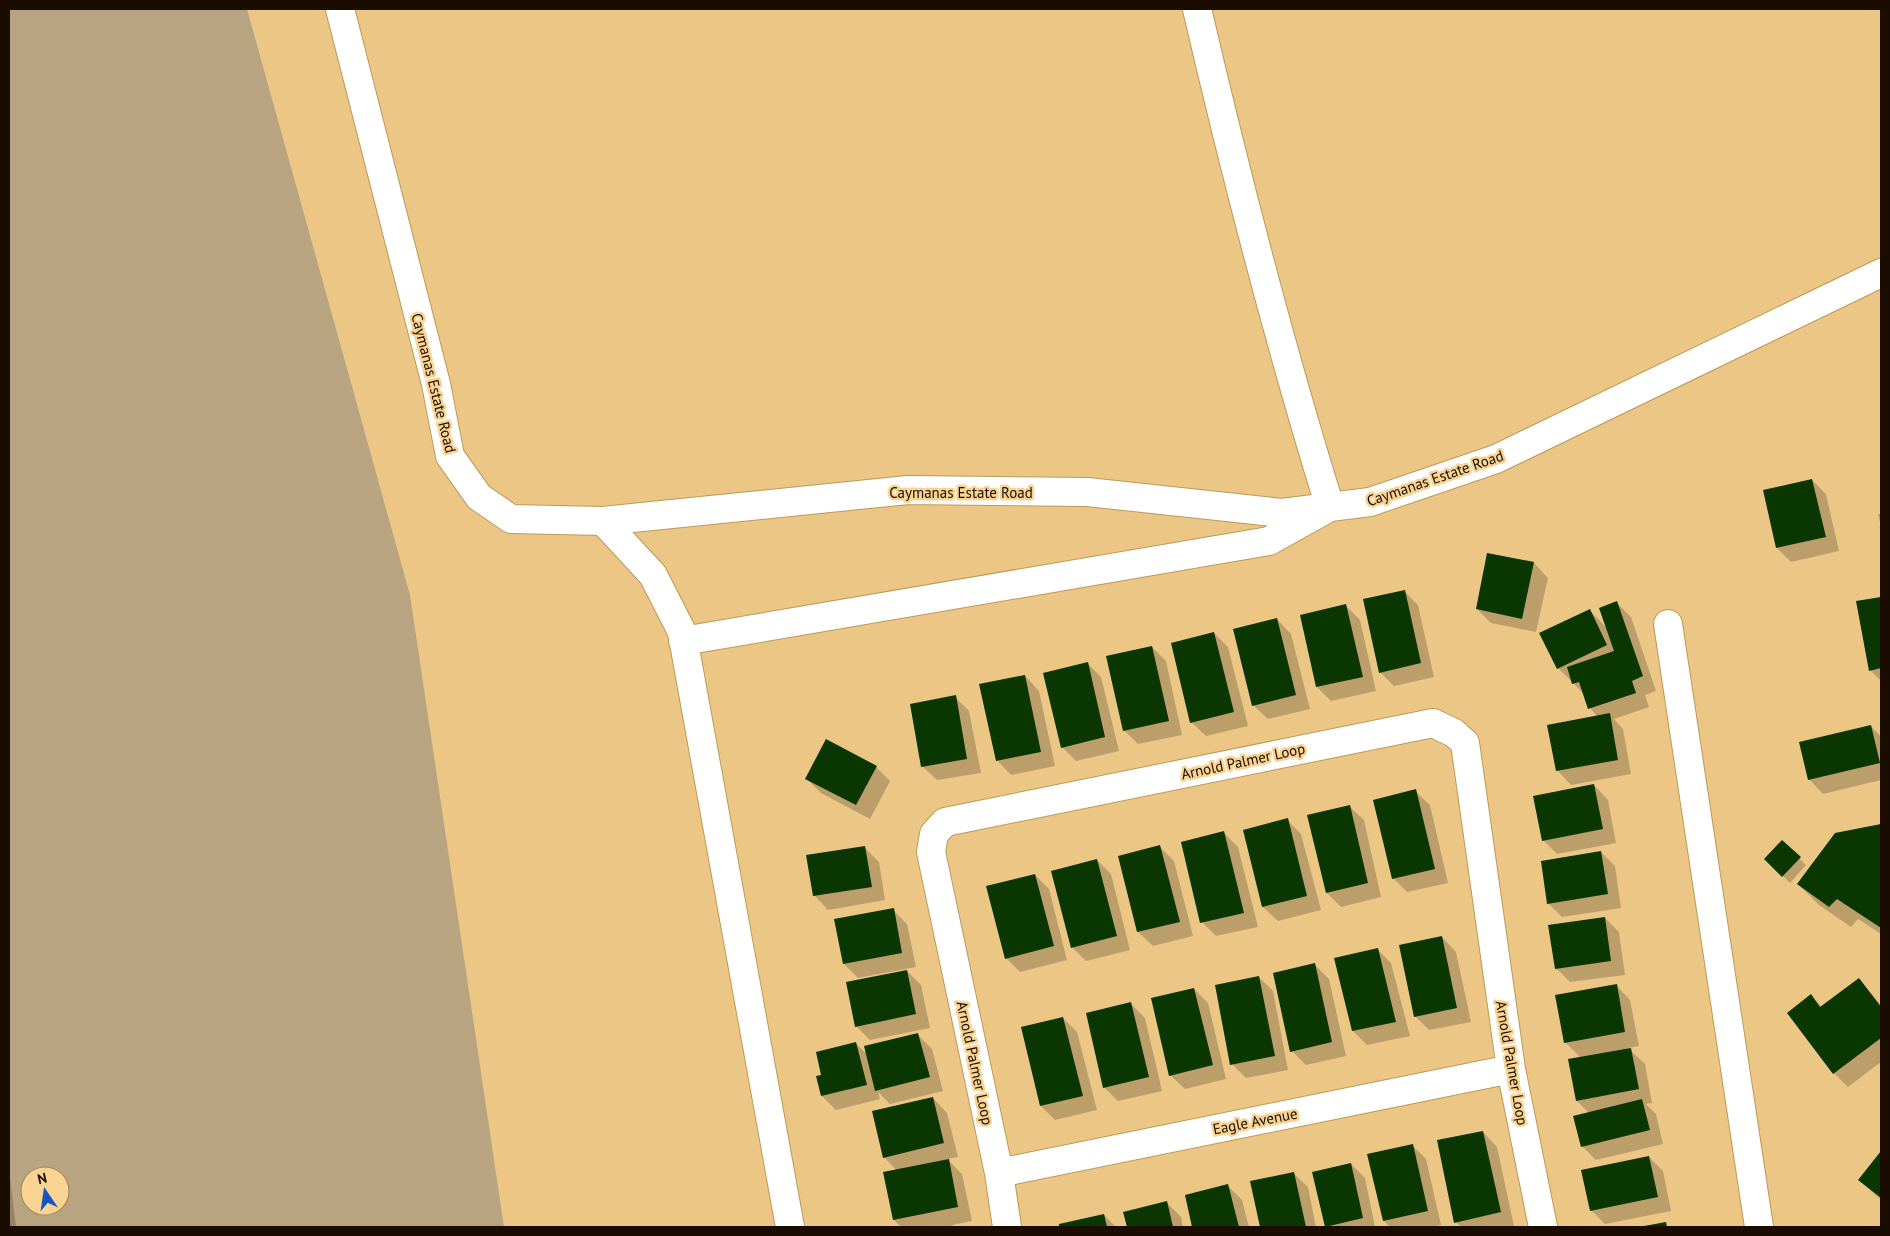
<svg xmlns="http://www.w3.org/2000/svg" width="1890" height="1236" viewBox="0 0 1890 1236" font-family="'PT Sans',sans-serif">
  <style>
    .green { fill: #b9a481; fill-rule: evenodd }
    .shadow { fill: #0003 }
    .building { fill: #0a3601 }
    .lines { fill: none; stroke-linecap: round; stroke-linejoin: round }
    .minor-casing { stroke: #bd9958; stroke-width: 30 }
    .minor { stroke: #fff; stroke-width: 28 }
    .labels { text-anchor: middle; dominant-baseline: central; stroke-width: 5; stroke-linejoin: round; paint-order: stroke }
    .street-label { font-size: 15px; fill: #1a0d00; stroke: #f9d391 }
  </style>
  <rect width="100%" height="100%" fill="#ecc685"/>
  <path class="green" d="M9,9H247L410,595L504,1227H9ZM30,1176H60V1206H30Z"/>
  <path class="shadow" d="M1812,480L1826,494L1839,551L1791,562L1777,548Z
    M1878,514H1881V527Z
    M1534,563L1548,578L1536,632L1491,623L1477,609Z
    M1404,591L1418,605L1434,677L1394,686L1380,672Z
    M1881,598V681L1870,670L1858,602Z
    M1617,603L1631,617L1656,691L1645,695L1649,707L1614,719L1623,729L1631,774L1571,785L1557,770L1598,717L1590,708L1584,694L1558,668L1589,610L1607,628Z
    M1346,606L1360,620L1376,691L1331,701L1317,687Z
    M1277,619L1291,634L1310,709L1268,719L1253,705Z
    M1214,633L1228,647L1248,726L1206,736L1191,722Z
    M1152,647L1166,661L1182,735L1138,744L1124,730Z
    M1087,663L1101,677L1119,751L1076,761L1062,747Z
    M1025,676L1039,691L1055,766L1011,775L997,760Z
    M955,697L969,711L981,773L937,780L922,766Z
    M1871,726L1881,737V780L1823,794L1809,779Z
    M876,767L890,781L870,819L821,793L807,779Z
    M1594,785L1608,800L1616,843L1557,854L1543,840Z
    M1415,791L1430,805L1448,883L1407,892L1393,878Z
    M1349,806L1364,820L1381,897L1341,907L1327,893Z
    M1287,820L1301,834L1321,910L1278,921L1263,907Z
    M1881,825V934L1858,919L1851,927L1819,905L1798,884L1836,834Z
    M1224,833L1238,847L1258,927L1216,936L1202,922Z
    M1782,842L1806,865L1790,883L1766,859Z
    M1160,847L1174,861L1193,936L1153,946L1138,932L1119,857Z
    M865,848L879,862L885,900L828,910L814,895Z
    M1601,852L1615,866L1621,908L1562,917L1548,903Z
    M1097,860L1111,874L1130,950L1086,961L1072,947Z
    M1035,875L1049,889L1067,960L1020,972L1006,958Z
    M893,910L907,924L916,967L858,978L844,964Z
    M1605,918L1619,932L1625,975L1570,982L1556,968Z
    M1442,937L1456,952L1471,1022L1429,1030L1415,1016Z
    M1377,949L1391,963L1410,1036L1367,1045L1353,1031Z
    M1315,965L1329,979L1346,1056L1306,1065L1292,1051Z
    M907,971L921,985L930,1028L870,1040L856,1026Z
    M1259,977L1273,991L1288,1070L1246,1078L1232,1064Z
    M1859,979L1881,1005V1062L1848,1087L1834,1073L1811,996L1822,1007Z
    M1616,985L1630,1000L1639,1046L1628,1048L1645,1064L1652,1103L1646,1104L1656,1114L1663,1144L1596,1160L1582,1146L1589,1113L1577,1101L1581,1058L1565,1042Z
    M1194,989L1208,1003L1226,1079L1185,1089L1170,1075Z
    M1131,1004L1145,1018L1162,1091L1118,1101L1104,1087Z
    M1063,1018L1077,1032L1097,1110L1055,1120L1041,1106Z
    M918,1035L932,1049L943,1091L890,1104L878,1092L880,1099L836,1110L822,1096V1076L856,1044L868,1055Z
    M933,1098L947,1113L958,1157L947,1159L962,1174L972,1221L952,1225L954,1227H901L894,1220L897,1171L884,1157Z
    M1483,1132L1497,1147L1514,1226L1461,1227L1456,1222Z
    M1412,1145L1426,1159L1441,1225L1432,1227H1390L1384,1221L1369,1155Z
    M1881,1153V1200L1860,1180Z
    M1649,1157L1663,1171L1671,1211L1605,1224L1591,1210Z
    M1351,1164L1365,1178L1375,1227H1327Z
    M9,1168V1169L16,1227H9Z
    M1293,1173L1308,1187L1316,1227H1261L1251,1182Z
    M1228,1186L1242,1200L1249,1227H1194L1186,1196Z
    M1166,1202L1181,1217L1183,1227H1128L1124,1213Z
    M1104,1215L1116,1227H1061L1060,1225Z"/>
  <path class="building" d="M1812,479L1826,537L1776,548L1763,490Z
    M1487,553L1534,562L1522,619L1476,609Z
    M1405,590L1421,663L1379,673L1363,599Z
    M1881,597V668L1869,671L1856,601Z
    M1617,601L1643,676L1632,681L1636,693L1588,709L1579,682L1572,684L1567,667L1614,651L1599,608Z
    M1346,604L1363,677L1316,687L1300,615Z
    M1590,609L1607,645L1557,669L1539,633Z
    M1277,618L1296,695L1252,706L1233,629Z
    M1214,632L1234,712L1190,723L1171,643Z
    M1152,646L1169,721L1123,731L1106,656Z
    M1088,662L1105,737L1061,748L1043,673Z
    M1025,675L1041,752L996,761L979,684Z
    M956,695L967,759L921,767L910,704Z
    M1610,713L1618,760L1556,771L1547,725Z
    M1871,725L1880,763L1808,780L1799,742Z
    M826,739L877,766L856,805L805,779Z
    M1594,784L1603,829L1542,841L1533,796Z
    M1416,789L1435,869L1392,879L1373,800Z
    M1350,805L1368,883L1326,893L1307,815Z
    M1288,818L1307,896L1262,907L1243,830Z
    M1881,824V928L1837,899L1829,907L1797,884L1835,833Z
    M1224,831L1244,913L1200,923L1181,842Z
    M1782,840L1801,857L1782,877L1764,859Z
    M1160,845L1180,922L1137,932L1118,856Z
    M865,846L872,887L813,896L806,855Z
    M1601,851L1608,894L1547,904L1541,861Z
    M1097,859L1117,936L1071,948L1051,871Z
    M1035,874L1054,946L1005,959L986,886Z
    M894,908L902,953L843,964L834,919Z
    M1605,917L1611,961L1555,969L1548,925Z
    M1442,936L1457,1008L1414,1017L1399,945Z
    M1378,948L1396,1022L1352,1031L1334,958Z
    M1315,963L1332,1042L1290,1052L1273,973Z
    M907,970L916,1014L855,1027L846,982Z
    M1259,976L1275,1056L1230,1065L1215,985Z
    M1859,978L1881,1007V1038L1833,1074L1787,1013L1811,994L1820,1007Z
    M1617,984L1625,1032L1564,1043L1555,995Z
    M1194,988L1213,1065L1169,1076L1151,998Z
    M1131,1002L1149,1077L1103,1088L1086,1013Z
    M1063,1017L1083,1096L1040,1106L1021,1027Z
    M918,1033L930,1077L875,1091L864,1046Z
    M856,1042L867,1085L821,1096L816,1076L821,1075L816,1052Z
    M1631,1048L1639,1089L1576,1101L1568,1059Z
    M933,1097L944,1143L883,1158L872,1111Z
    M1642,1099L1650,1130L1581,1147L1573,1116Z
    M1483,1131L1501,1212L1454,1223L1437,1140Z
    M1413,1144L1428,1211L1383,1221L1367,1154Z
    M1881,1151V1198L1858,1180Z
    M1649,1156L1658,1197L1590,1211L1581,1170Z
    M949,1159L958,1207L893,1220L883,1172Z
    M1351,1163L1363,1218L1325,1227L1312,1172Z
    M1294,1172L1306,1227H1260L1250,1181Z
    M1228,1184L1239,1227H1192L1185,1195Z
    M1167,1201L1173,1227H1127L1123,1212Z
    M1104,1214L1107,1227H1059V1224Z
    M1666,1222L1667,1227H1644V1226Z"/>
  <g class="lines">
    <g class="minor-casing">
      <path id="minor" d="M340,9L436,384L450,456L479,497L511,519L603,521L908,490L1087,492L1282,513L1370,502L1496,459L1881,273
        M603,521L653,575L682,632L790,1227
        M1668,624L1759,1227
        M683,641L1269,541L1330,507C1279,343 1236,176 1197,9
        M999,1173L1511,1069
        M1007,1227L999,1173L931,852L934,834L945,822L1433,723L1454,733L1465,743L1511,1069L1543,1227"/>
    </g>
    <use href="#minor" class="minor"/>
  </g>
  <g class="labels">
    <g class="street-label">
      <text transform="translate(434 383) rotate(76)">Caymanas Estate Road</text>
      <text transform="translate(1435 478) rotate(-19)">Caymanas Estate Road</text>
      <text x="961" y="492">Caymanas Estate Road</text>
      <text transform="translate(1243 761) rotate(-12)">Arnold Palmer Loop</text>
      <text transform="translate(975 1063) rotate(78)">Arnold Palmer Loop</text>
      <text transform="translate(1512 1063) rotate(80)">Arnold Palmer Loop</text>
      <text transform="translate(1255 1121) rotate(-11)">Eagle Avenue</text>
    </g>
  </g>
  <rect width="1890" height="1236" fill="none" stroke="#1a0d00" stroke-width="20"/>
  <g transform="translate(45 1191) rotate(347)"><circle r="24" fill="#f9d391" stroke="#a08457"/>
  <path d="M0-4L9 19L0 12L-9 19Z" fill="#1656c1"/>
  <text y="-8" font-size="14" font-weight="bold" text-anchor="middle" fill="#1a0d00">N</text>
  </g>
</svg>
